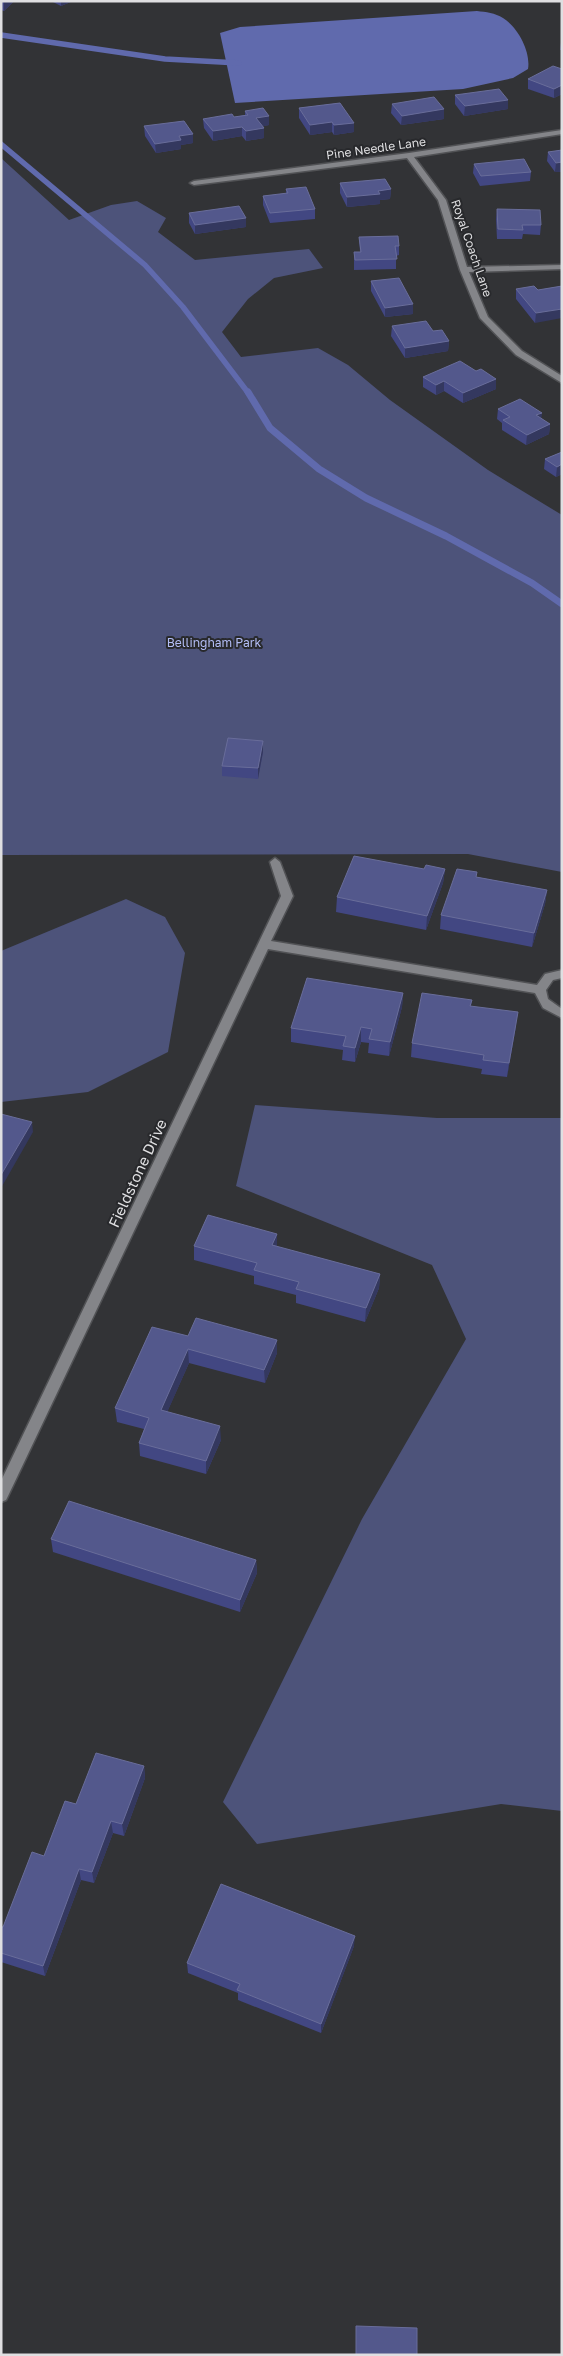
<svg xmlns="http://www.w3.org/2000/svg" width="563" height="2356" viewBox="0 0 563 2356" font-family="'Golos Text',sans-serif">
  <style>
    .green { fill: #4d537a }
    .water { fill: #606aad }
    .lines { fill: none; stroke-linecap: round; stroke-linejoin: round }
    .stream-far1 { stroke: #606aad; stroke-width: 5.5 }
    .stream { stroke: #606aad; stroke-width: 7 }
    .minor-casing { stroke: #515255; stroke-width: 3 }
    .minor { fill: #848589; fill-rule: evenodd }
    .wall { fill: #424782 }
    .shaded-wall { fill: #34385f }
    .building { fill: #53588c; stroke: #696d9a }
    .labels { text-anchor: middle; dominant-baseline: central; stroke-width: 4; stroke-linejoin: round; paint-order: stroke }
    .far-street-label { font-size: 12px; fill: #dfdfe1; stroke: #28292c }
    .far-park-label { font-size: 12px; fill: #b3bdf6; stroke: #28292c }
    .street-label { font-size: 15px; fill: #dfdfe1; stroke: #28292c }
  </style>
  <rect width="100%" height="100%" fill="#323336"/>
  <path class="green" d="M1,158L69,220L111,205L137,201L166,218L158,232L195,260L309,249L323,268L274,278L248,299L222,332L241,357L318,348L348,365L390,400L488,470L562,515V872L468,854L1,855Z
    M126,899L165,917L185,953L168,1052L88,1092L1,1102V951Z
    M255,1105L437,1118H562V1811L501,1804L257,1844L223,1802L362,1519L466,1339L432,1265L236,1186Z"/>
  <path class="water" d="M477,11C486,12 495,13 503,18C518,27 531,52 528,69L513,78L463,89L235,103L220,33L240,27Z"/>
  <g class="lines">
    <path class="stream-far1" d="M1,35L165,59L239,63
      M1,144L145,265L183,307L249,394"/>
    <path class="stream" d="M248,392L270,428L319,469L366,498L446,536L532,583L562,604"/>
    <g class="minor-casing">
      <path id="minor" d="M562,130V134L414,157L446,200L467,267L562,265V269L469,272L488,317L522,351L562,376V383L516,355L480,318L460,270L438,200L407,158L194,185L190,183L194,181L409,153Z
        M275,858L280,862L293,896L271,941L537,985L545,974L562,970V978L553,980L546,990L548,999L562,1009V1018L543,1008L535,993L268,949L8,1496L6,1500L1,1502V1481L281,896L270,862Z"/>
    </g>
    <use href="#minor" class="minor"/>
  </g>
  <path class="wall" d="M1,1H14L4,11L1,10Z
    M51,1H73L61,6Z
    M562,35V50H560Z
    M562,69V94L554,98L528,89V79Z
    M455,95L508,109L464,116L455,104Z
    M340,103L354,132L334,135L332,132L310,135L299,118V108Z
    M392,104L444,119L401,125L391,113Z
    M245,111L269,125L263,126L264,128V138L246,141L242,136L213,141L204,128L203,119L234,117L245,115Z
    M144,126L193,143L181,145V149L156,153L145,136Z
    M562,150L555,172L547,161L548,152Z
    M474,164L531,172L530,181L480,186L473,173Z
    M340,183L391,189L390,199L380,200V204L347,207L340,193Z
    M286,189L315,209V219L270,223L263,205V196L286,194Z
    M497,209L541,225L540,235L523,234L522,239H497L496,219Z
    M189,213L246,227L195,234L189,223Z
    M359,237L399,246V255L396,256V269L354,270V252H360Z
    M371,281L413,314L385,317L371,291Z
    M562,286L535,323L516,299V289L538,290Z
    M392,326L433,331L449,341L448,351L405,358L391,336Z
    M476,371L496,379V389L463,403L444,391L436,395L423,387V377Z
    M498,409L541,419L550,424L549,434L526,445L502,430V423L497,419Z
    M562,452V474L556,477L544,469L545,459Z
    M263,741V752L258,779L222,776V766Z
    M424,869H445L443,883L426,930L336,912L337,897Z
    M477,877L547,890L545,904L532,947L440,929L441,915Z
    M403,993L402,1007L389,1056L368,1053L369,1043L361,1042L355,1062L342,1060L343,1050L291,1042V1028Z
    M472,1000L471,1006L516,1026L507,1077L481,1074L482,1069L411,1057L412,1043Z
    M277,1234V1247L380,1274L379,1288L365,1322L296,1303V1295L254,1284V1276L194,1260V1246Z
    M188,1336L277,1340V1353L265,1383L189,1363L167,1412L221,1440L206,1474L140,1456L139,1443L144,1429L117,1422L115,1408Z
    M51,1539L256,1560L257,1573L240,1612L53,1552Z
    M144,1766L145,1778L124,1836L113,1833L94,1883L81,1880L45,1976L1,1962V1927H3L44,1856L76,1804Z
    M354,1946L321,2033L238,2000V1993L188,1973L187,1963Z"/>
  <path class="shaded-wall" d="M4,1H14L4,11Z
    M61,1H73L61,6Z
    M562,85V94L554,98V89Z
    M508,100V109L464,116L465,106Z
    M444,109V119L401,125L402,116Z
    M269,116V125L256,128V118Z
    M332,122V132L310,135V125Z
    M354,123V132L334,135V125Z
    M242,127V136L213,141V131Z
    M264,128V138L246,141V131Z
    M193,134V143L181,145V149L156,153L155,144L179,136Z
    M562,162V172H555L556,163Z
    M391,189L390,199L380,200V204L347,207V197L378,191Z
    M246,218V227L195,234V225Z
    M413,304V314L385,317V308Z
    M562,309V318L535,323L536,313Z
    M449,341L448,351L405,358V348Z
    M496,379V389L463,403V393Z
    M444,381V391L436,395V385Z
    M542,413L541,423L536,415Z
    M550,424L549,434L526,445L527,435Z
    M562,464V474L556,477L557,467Z
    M263,741V752L258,779V768Z
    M445,869L443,883L426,930L427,916Z
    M547,890L545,904L532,947L534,933Z
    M403,993L402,1007L389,1056L390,1042Z
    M518,1012L516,1026L507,1077L509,1063Z
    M361,1027V1042L355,1062V1048Z
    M32,1122L33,1132L1,1188V1175Z
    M277,1234V1247L272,1245Z
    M380,1274L379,1288L365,1322L366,1308Z
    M277,1340V1353L265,1383L264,1370Z
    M188,1349L189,1363L162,1424L161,1410Z
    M220,1426L221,1440L206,1474V1461Z
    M256,1560L257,1573L240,1612V1600Z
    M144,1766L145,1778L124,1836L122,1824Z
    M111,1821L113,1833L94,1883L92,1872Z
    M79,1869L81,1880L45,1976L43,1966Z
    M355,1936L354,1946L321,2033V2024Z"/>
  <path class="building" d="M553,66L562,69V85L554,89L528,79Z
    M499,89L508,100L465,106L455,95Z
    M434,97L444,109L402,116L392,104Z
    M340,103L354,123L334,125L332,122L310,125L299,108Z
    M263,108L269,116L256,118L264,128L246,131L242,127L213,131L203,119L232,114L234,117L248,115L245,111Z
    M184,121L193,134L179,136L181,140L155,144L144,126Z
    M562,150V162L556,163L548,152Z
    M524,159L531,172L481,176L474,164Z
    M385,179L391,189L378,191L380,194L347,197L340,183Z
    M306,187L315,209L270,213L263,196L288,193L286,189Z
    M239,206L246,218L195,225L189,213Z
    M497,209L540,210L541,225H522L523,230L498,229Z
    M398,236L399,246H395L397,259L355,260L354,252H361L359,237Z
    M399,278L413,304L385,308L371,281Z
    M534,286L538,290L562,286V309L536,313L516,289Z
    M426,321L433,331L442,330L449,341L405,348L392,326Z
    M460,361L476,371L481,369L496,379L463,393L444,381L436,385L423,377Z
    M520,399L542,413L536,415L550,424L527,435L503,420L510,417L498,409Z
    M562,452V464L557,467L545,459Z
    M228,738L263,741L258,768L222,766Z
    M354,856L424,869L426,865L445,869L427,916L337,897Z
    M457,869L477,872L476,877L547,890L534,933L441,915Z
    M307,978L403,993L390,1042L369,1039L372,1029L361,1027L355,1048L343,1046L346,1036L291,1028Z
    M422,993L472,1000L470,1006L518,1012L509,1063L483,1060L484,1055L412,1043Z
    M1,1114L32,1122L1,1175Z
    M208,1215L277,1234L272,1245L380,1274L366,1308L296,1289L299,1282L254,1270L257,1263L194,1246Z
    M196,1318L277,1340L264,1370L188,1349L161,1410L220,1426L206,1461L139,1443L149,1418L115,1408L152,1327L188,1336Z
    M69,1501L256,1560L240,1600L51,1539Z
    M96,1753L144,1766L122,1824L111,1821L92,1872L79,1869L43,1966L1,1953V1927H3L32,1852L44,1856L65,1801L76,1804Z
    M221,1884L355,1936L321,2024L237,1990L240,1984L187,1963Z
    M356,2326L417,2328V2355H356Z"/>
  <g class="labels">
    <g class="far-street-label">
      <text transform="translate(376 148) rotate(-8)">Pine Needle Lane</text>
      <text transform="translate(472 248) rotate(71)">Royal Coach Lane</text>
    </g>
    <g class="far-park-label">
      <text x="214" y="642">Bellingham Park</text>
    </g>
    <g class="street-label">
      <text transform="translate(137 1173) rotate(-65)">Fieldstone Drive</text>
    </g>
  </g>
  <rect width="563" height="2356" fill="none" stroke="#dfdfe1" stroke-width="5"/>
</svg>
